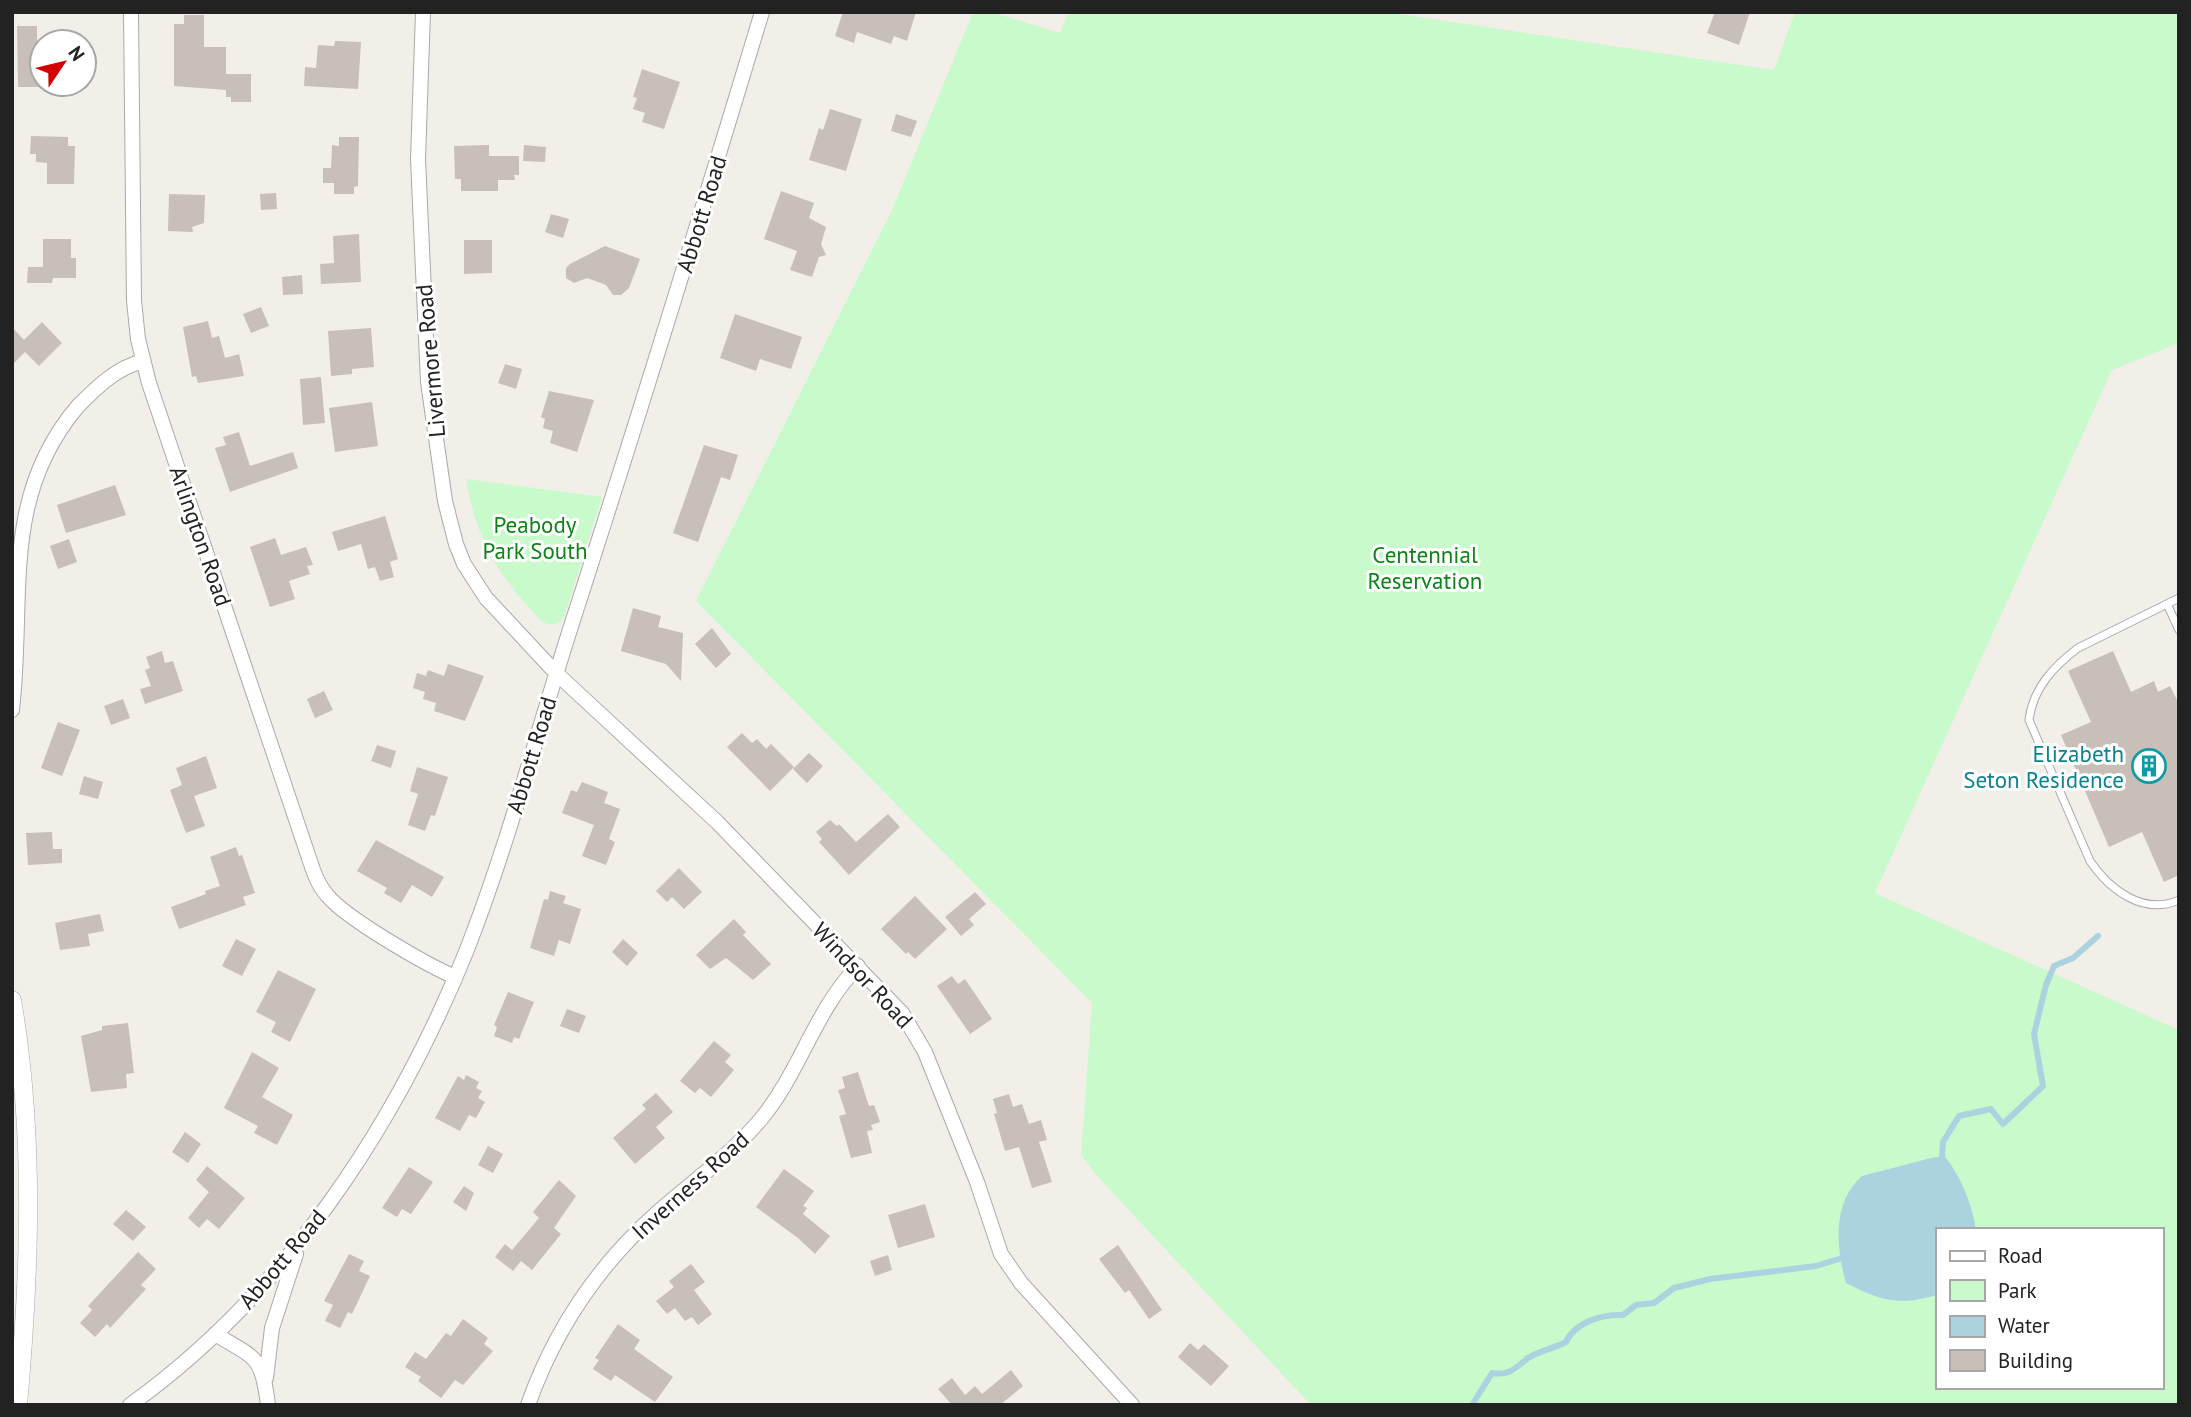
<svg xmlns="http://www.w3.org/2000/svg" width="2191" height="1417" viewBox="0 0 2191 1417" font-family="'PT Sans',sans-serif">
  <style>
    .park { fill: #c8facc; fill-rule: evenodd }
    .water { fill: #aad3df }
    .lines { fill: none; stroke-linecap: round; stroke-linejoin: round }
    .stream { stroke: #aad3df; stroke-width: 6 }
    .building { fill: #c7bfb8 }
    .service-casing { stroke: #a9a9a9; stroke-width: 9 }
    .minor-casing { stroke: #a9a9a9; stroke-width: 16 }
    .tertiary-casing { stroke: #a9a9a9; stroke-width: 19 }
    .service { stroke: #fff; stroke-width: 7 }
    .minor { stroke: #fff; stroke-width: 14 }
    .tertiary { stroke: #fff; stroke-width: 18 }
    .labels { text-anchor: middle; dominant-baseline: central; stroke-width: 6; stroke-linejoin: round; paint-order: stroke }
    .street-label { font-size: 23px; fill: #222; stroke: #fff }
    .park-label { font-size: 23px; fill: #0c8416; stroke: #fff }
    .culture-label { font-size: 23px; fill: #0d838f; stroke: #fff; text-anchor: end }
  </style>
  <rect width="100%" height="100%" fill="#f2efe9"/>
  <path class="park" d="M973,12H991L1060,33L1069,12H1386L1774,70L1795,12H2179V343L2112,370L1875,893L2179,1030V1405H1311L1097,1176L1081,1155L1092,1003L696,601L892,210ZM1937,1230H2161V1387H1937Z
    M466,479L602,497L565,614C560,625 551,627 541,621C498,575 477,542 466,479Z"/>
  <path class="water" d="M1935,1157L1946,1158C1961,1177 1973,1206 1976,1230H1937V1295C1899,1306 1881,1301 1846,1283C1836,1248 1832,1202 1862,1176Z"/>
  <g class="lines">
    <path class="stream" d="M1942,1158L1943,1142L1959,1116L1991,1109L2003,1124L2043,1086L2034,1034L2046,985L2054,966L2073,958L2098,936
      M1472,1405L1492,1373C1510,1376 1515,1368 1528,1358C1538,1351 1555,1348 1566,1342C1575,1322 1603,1314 1623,1315L1636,1305L1654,1303L1674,1288L1710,1279L1816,1266L1842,1258"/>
  </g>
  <path class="building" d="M843,12H916L907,41L894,36L891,44L857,32L854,43L835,36Z
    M1715,12H1750L1739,45L1707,33Z
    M184,15H204V47H226V74H251V102H231V97H226V90L174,86V24H184Z
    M17,26H37V55H42V87H18Z
    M335,41L361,42L358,89L304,86L305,67L316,68L318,45L334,46Z
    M642,69L680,82L664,129L642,122L645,113L633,109L637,98L633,97Z
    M830,109L862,119L846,171L809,160L819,128L823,130Z
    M896,114L917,121L911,137L891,131Z
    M31,136L68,137V146H75L74,184H47V163L36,162V154H30Z
    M339,137H359L358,186L354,187V194H334V183H323V168H331L332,145L339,146Z
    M489,145V156H519V175H514L515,180H498V191H461V179H455L454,146Z
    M524,145L546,147L545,162L523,161Z
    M781,191L814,203L809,218L826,227L821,244L826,255L819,257L812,277L790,270L797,251L764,239Z
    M276,193L277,209L261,210L260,194Z
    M169,194L205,195L204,223L192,227L193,232L168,231Z
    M551,214L569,219L563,238L545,232Z
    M359,234L361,282L321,284L320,264L334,263L333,236Z
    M43,239H71V258H76V278H53L52,283H27L28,267H43Z
    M464,240H492V273L464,274Z
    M605,246L640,259L629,288L621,295H613L606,285L587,278L574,283L566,278V268L570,264Z
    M302,275L303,294L283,295L282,277Z
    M261,307L269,326L251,333L243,314Z
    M735,314L802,337L791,369L760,359L756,371L720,358Z
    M208,321L212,338L219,336L225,358L239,354L244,376L198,383L196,376L192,377L183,327Z
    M42,322L62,343L39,366L25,352L12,365V327L24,340Z
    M371,328L374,367L352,369V374L331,376L328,331Z
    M505,364L522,369L516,389L498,383Z
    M321,377L325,423L303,425L300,379Z
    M549,391L594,400L577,452L550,443L553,431L543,428L545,419L541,417Z
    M372,402L378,446L335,452L329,408Z
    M239,432L250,466L293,452L298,468L230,492L215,448L226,445L223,437Z
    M704,445L738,455L730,480L721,477L698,542L673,533Z
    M115,485L126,515L66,533L57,505Z
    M385,516L398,559L390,562L394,577L380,581L375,567L368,569L361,544L338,551L332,532Z
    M275,538L281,555L306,547L313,565L307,566L310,574L289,581L295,599L270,607L250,547Z
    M69,539L77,562L58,569L50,546Z
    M633,608L661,616L658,627L683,633L681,681L666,664L621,651Z
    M712,628L731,654L716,668L695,644Z
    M162,651L165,663L173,661L183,691L145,704L140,689L151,686L145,670L150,668L146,657Z
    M2113,651L2131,692L2154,681L2158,692L2170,686L2179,704V875L2164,882L2142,832L2109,847L2061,735L2091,722L2068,671Z
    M448,664L484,676L465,721L434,711L436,703L423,699L425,692L413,688L417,673L426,676L428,670L444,676Z
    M324,691L333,710L315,718L307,699Z
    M123,699L130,718L111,725L104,706Z
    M58,722L80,730L62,776L41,768Z
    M742,733L752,743L757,739L766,749L771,744L794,767L770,791L727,747Z
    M377,745L396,751L391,768L371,761Z
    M809,753L823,766L807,783L793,769Z
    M206,756L217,788L194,796L205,826L186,833L170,790L182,785L176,768Z
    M417,767L448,777L435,816L431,815L425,831L408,825L418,794L410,791Z
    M84,776L103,782L98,799L79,794Z
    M582,782L608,792L604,803L620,809L609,839L615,842L606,865L582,856L594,825L562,813L571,790L577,792Z
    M888,814L900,827L849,875L819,842L822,839L816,832L830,820L837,826L839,824L856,842Z
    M52,832L53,849H62V863L28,865L26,833Z
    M376,840L444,877L432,897L412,885L401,903L384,893L387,888L357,871Z
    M236,847L239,856L242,855L255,893L243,897L246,905L179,929L171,907L206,894L205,891L220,886L210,857Z
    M679,868L702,892L684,909L672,897L667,902L656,891Z
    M550,891L566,896L563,903L581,909L570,944L559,940L554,956L530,948L544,899L548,900Z
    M975,892L986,904L969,919L974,925L961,936L945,917Z
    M915,896L947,929L915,959L908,952L906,954L881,929Z
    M100,914L104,931L88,934L90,946L60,950L55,923Z
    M734,919L746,932L743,935L771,964L753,980L726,958L710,969L696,955Z
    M236,939L256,949L242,976L222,966Z
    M623,939L638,953L627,966L612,952Z
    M278,970L316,989L290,1042L271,1032L276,1022L256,1012Z
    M952,976L958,984L965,979L992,1019L970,1034L937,986Z
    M508,992L534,1002L519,1039L514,1037L512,1043L494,1036L497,1027L494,1025Z
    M567,1009L586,1016L579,1033L560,1026Z
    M128,1023L134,1073L126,1074L127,1088L91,1092L81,1036L102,1030V1026Z
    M714,1041L731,1055L725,1062L734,1070L711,1097L700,1088L695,1093L680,1081Z
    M252,1052L279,1068L262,1097L293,1115L277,1145L254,1133L258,1126L224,1108Z
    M858,1072L869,1106L874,1105L880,1122L871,1125L873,1130L867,1131L872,1153L851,1158L839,1116L846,1114L838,1090L845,1088L842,1077Z
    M466,1075L479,1082L476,1088L482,1091L478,1098L485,1102L476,1118L469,1115L460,1131L435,1118L458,1076L464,1080Z
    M656,1093L673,1112L656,1127L665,1138L635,1164L613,1138L646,1109L642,1105Z
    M1009,1094L1013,1107L1022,1104L1029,1124L1041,1120L1047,1140L1039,1142L1052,1182L1032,1188L1019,1147L1005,1151L994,1114L997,1113L993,1099Z
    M185,1132L201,1144L188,1163L172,1152Z
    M488,1146L503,1154L493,1173L478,1165Z
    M207,1166L245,1198L219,1229L207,1219L199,1228L188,1218L209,1192L196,1180Z
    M409,1167L433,1182L411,1214L402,1209L397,1217L382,1208Z
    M784,1169L814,1191L803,1206L807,1208L803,1214L830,1236L815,1254L798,1238L756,1207Z
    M559,1180L576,1196L554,1228L561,1234L532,1270L521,1261L513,1271L495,1257L505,1244L512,1250L539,1218L533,1212Z
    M464,1186L474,1193L466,1211L453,1202Z
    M925,1204L935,1237L898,1248L888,1215Z
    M126,1210L146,1227L133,1241L113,1224Z
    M1118,1245L1162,1310L1149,1319L1129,1290L1125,1293L1099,1259Z
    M138,1252L156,1269L141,1285L146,1289L110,1328L107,1324L95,1337L80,1323L92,1310L88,1306Z
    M349,1254L364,1261L359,1271L370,1276L352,1314L348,1312L340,1328L325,1321L333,1305L324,1301Z
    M888,1255L892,1270L875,1276L870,1261Z
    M691,1264L705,1282L694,1290L712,1314L698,1325L692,1317L685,1321L675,1308L667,1314L656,1301L674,1287L669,1281Z
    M463,1319L488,1338L484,1344L493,1351L463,1385L455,1380L441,1398L418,1381L421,1377L405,1367L415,1352L426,1359L446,1333L451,1336Z
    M618,1324L640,1340L634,1349L673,1377L655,1402L615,1375L611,1381L593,1369L599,1360L595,1358Z
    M1190,1343L1198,1350L1204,1344L1229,1366L1211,1386L1178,1357Z
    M1011,1370L1023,1386L1000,1405H952L938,1389L952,1378L965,1395L975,1386L982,1394Z"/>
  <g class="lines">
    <g class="service-casing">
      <path id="service" d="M2179,598L2078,648C2054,666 2033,688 2029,720L2090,861C2109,889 2143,916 2179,900
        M2167,604L2179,630"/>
    </g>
    <g class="minor-casing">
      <path id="minor" d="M131,12L134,301L138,339L149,383L310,861C314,873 318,885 327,895C345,918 427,965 455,977
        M423,12L418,159L428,382L445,501L456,544L464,564L486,598L556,673L717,822L902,1013L925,1052L977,1182L1001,1254L1021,1283L1132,1405
        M12,710C25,596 0,498 78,406C97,387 116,368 143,361
        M215,1334C256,1359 262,1355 268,1405
        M266,1378L272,1328L296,1254
        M130,1405C285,1294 395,1127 466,952C509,843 538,728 574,617C639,416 701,214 762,12
        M528,1405C555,1329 597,1266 658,1212C692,1182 732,1154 761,1119C800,1072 815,1010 858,966"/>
    </g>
    <g class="tertiary-casing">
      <path id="tertiary" d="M12,1000C35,1134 30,1270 18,1405"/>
    </g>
    <use href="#service" class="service"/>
    <use href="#minor" class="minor"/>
    <use href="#tertiary" class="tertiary"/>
  </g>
  <defs>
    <g id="building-ring" transform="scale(1.75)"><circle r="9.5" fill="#fff" stroke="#0f9aa8" stroke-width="1.5"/><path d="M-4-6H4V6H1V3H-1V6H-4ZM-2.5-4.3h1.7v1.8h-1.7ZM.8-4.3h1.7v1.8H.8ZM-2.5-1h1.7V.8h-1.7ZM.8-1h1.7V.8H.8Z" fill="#0f9aa8"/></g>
  </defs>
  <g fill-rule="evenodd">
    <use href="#building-ring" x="2149" y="766"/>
  </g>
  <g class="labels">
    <g class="street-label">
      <text transform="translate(701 214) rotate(-73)">Abbott Road</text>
      <text transform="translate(430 361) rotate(-95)">Livermore Road</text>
      <text transform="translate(201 536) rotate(71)">Arlington Road</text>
      <text transform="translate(531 755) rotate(-73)">Abbott Road</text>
      <text transform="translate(863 975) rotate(47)">Windsor Road</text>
      <text transform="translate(690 1185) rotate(-42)">Inverness Road</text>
      <text transform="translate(282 1259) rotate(-50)">Abbott Road</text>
    </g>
    <g class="park-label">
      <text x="535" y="524">Peabody<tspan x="535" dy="26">Park South</tspan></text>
      <text x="1425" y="554">Centennial<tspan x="1425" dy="26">Reservation</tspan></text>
    </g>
    <g class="culture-label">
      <text x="2124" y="753">Elizabeth<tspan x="2124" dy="26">Seton Residence</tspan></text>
    </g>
  </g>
  <rect width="2191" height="1417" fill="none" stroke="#222222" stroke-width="28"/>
  <rect x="1936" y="1228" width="228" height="161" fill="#ffffff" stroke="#a7a7a7" stroke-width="2"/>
  <rect x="1950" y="1251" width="35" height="10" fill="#ffffff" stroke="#a7a7a7" stroke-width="2"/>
  <text x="1998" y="1263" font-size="21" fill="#222222">Road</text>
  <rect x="1950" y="1280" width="35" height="21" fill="#c8facc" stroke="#a7a7a7" stroke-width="2"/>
  <text x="1998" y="1298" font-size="21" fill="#222222">Park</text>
  <rect x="1950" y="1316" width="35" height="21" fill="#aad3df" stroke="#a7a7a7" stroke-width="2"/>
  <text x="1998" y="1333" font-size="21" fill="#222222">Water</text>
  <rect x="1950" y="1350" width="35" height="21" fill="#c7bfb8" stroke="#a7a7a7" stroke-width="2"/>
  <text x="1998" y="1368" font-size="21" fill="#222222">Building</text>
  <g transform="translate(63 63) rotate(55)"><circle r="33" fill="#ffffff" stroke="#a7a7a7" stroke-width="2"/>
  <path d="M0-5L12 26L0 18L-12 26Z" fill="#d40000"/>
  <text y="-10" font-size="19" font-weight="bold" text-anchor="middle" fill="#222222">N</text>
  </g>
</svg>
